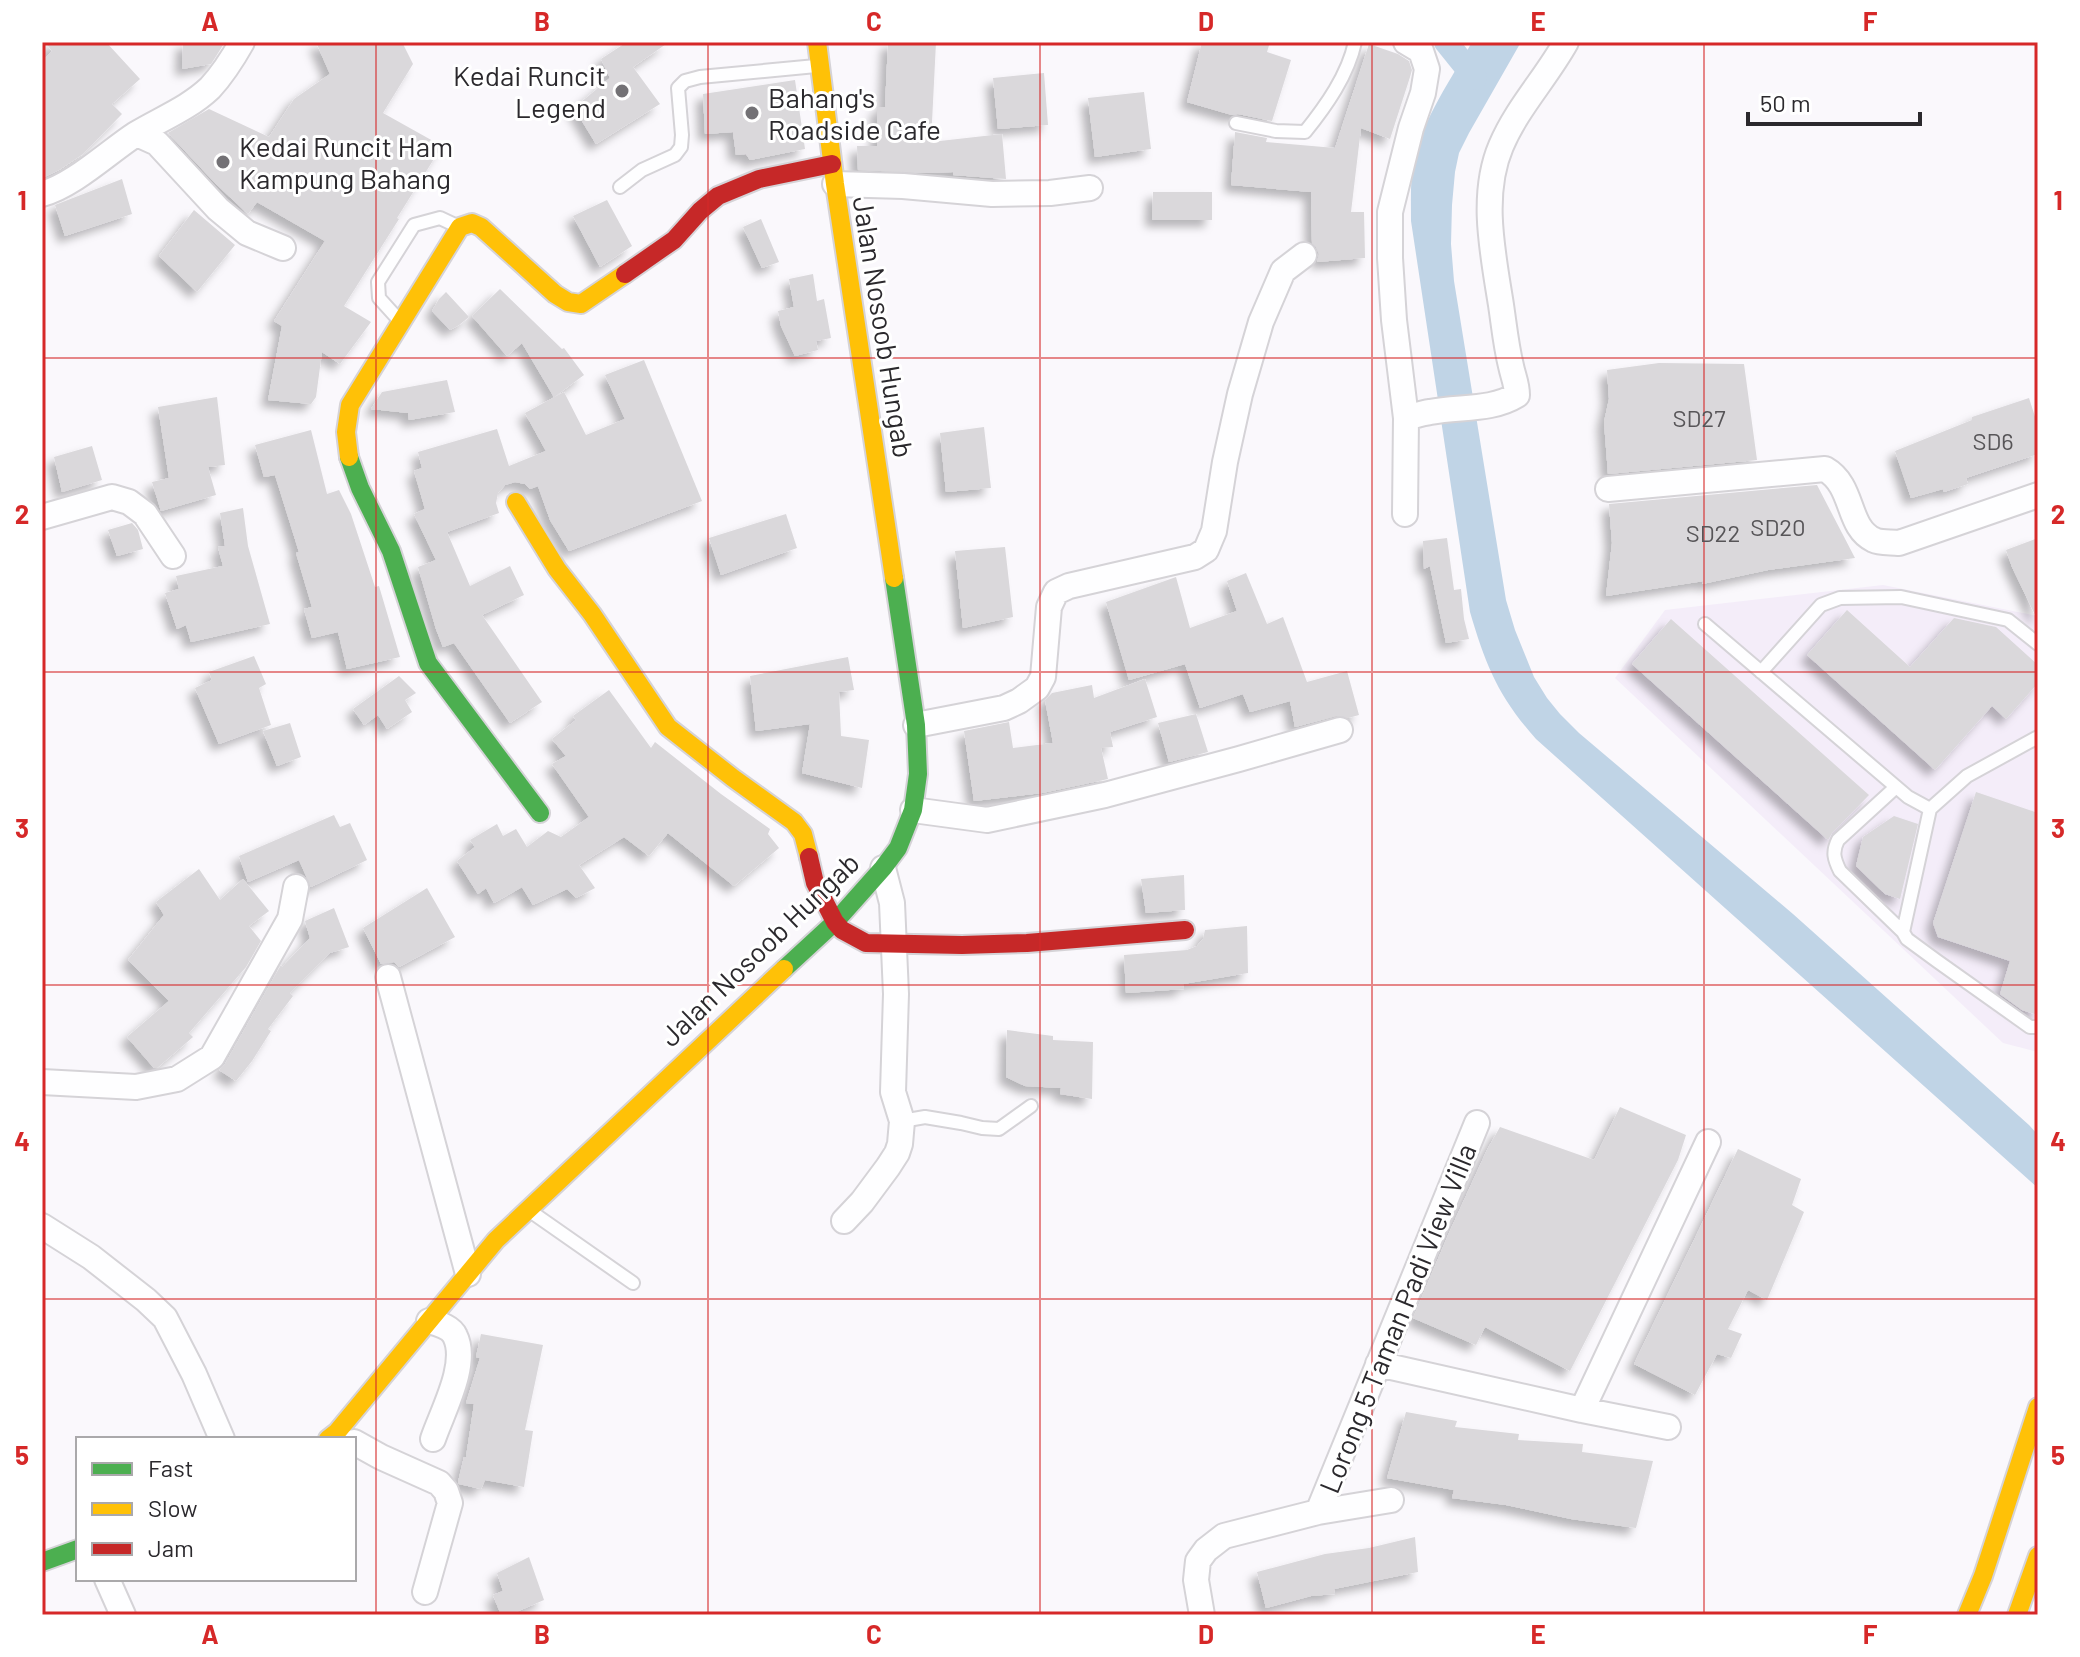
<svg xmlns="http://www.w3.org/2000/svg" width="2080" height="1657" viewBox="0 0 2080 1657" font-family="Barlow,sans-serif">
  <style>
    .built { fill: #f4edf9 }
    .water { fill: #c0d4e6 }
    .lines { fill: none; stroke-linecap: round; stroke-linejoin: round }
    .canal { stroke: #c0d4e6; stroke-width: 24 }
    .building { fill: #dad8db; filter: url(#shadow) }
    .lane-casing { stroke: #d5d3d7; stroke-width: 16 }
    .street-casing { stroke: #d5d3d7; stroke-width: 28 }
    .fast-casing { stroke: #d5d3d7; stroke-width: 22 }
    .slow-casing { stroke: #d5d3d7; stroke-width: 22 }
    .jam-casing { stroke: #d5d3d7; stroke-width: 22 }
    .lane { stroke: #fefeff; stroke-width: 12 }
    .street { stroke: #fefeff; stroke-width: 24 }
    .fast { stroke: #4caf50; stroke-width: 18 }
    .slow { stroke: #ffc107; stroke-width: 18 }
    .jam { stroke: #c62828; stroke-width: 18 }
    .grid { fill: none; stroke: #d62828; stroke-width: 2; stroke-opacity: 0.55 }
    .poi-dot { fill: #737175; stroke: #fff; stroke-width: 3 }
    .labels { text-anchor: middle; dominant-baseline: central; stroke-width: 6; stroke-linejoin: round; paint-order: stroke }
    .number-label { font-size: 24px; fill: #575558 }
    .poi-label { font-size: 28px; fill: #2b292d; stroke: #fff; text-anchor: start }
    .street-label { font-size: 28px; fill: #2b292d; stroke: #fff }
    .neatline { fill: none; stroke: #d62828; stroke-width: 3 }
    .grid-label { font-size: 26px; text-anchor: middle; font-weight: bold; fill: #d62828 }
  </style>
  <defs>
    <filter id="shadow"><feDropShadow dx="-7" dy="7" stdDeviation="4" flood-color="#0004"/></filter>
  </defs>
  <rect width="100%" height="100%" fill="#faf8fc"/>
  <path class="built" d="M1883,585L2038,616V1052L2003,1043L1615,678L1665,610Z"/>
  <path class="water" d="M1472,42H1521L1469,133L1459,153L1455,172L1452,205L1451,244L1454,281L1506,600L1515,630L1534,677L1547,698L1560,714L1579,733L1793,914L2029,1125L2038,1135V1188L1536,739C1498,696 1486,666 1470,612L1411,221C1411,201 1410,179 1414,159C1423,119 1452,78 1472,42Z"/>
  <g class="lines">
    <path class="canal" d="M1446,42L1475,78"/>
  </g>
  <path class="building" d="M45,42H106L140,79L112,104L122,114L83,154L59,170L42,178V62L52,51Z
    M183,42H225L211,64L182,69Z
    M316,42H402L413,64L383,113L442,146L397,218L399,219L344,306L371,322L340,364L322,352L316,397L311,404L268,400L282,326L274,321L325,241L257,202L248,214L216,184L168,133L209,109L269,137L294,99L330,74Z
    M627,42H669L633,67L660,104L596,144L574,108L610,78L601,59Z
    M888,42H936L931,142L1002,134L1006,179L953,175V172L927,173L858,170L857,146H877V107H885Z
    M1202,42H1270L1267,52L1291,60L1272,121L1238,114L1232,115L1187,102Z
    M1369,44L1398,54L1409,61L1412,70L1410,77L1390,139L1361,128L1351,212H1364L1365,258L1317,262L1319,254L1316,247L1312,243L1311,192L1231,185L1235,132L1267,138L1266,142L1335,148Z
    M1044,73L1048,125L998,129L993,78Z
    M795,80L805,149L750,160L746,154L736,155L733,132L705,134L703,94Z
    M1144,92L1151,149L1095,157L1088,98Z
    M122,179L132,214L65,236L55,205Z
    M1153,192H1212V220H1152Z
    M607,200L632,246L600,267L573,216Z
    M194,210L235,245L197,292L159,256Z
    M761,219L779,262L762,268L743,227Z
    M813,274L817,301L824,299L831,338L816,341L818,350L795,356L781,326L778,311L794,307L789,279Z
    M500,289L562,349L564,348L584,375L554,397L522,343L507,356L472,316Z
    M446,292L469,317L459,325L450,330L432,311L439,299Z
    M644,360L702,501L569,551L550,520L538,486L530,489L525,484L515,482L505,485L498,493L496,503L499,513L447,532L470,586L510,566L524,595L482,615L542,702L510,723L454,643L443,647L436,629L418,567L436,560L414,514L425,509L414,471L422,468L418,452L497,429L509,466L546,451L525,413L564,392L586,435L625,419L605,375Z
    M1659,363L1744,364L1757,460L1608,474L1604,422L1609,399L1607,370Z
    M447,380L455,412L409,420L408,413L371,409L382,392Z
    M217,397L225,465L208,467L216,495L161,511L152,482L169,478L158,407Z
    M2029,398L2038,426V454L1966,478L1968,484L1944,492L1943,489L1911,498L1895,451L1972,420V417Z
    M984,427L991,488L946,492L940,433Z
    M311,430L327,494L339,490L351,514L375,587L379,586L400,657L347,669L338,632L312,638L304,609L312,607L296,553L299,552L275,475L264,477L255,445Z
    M92,446L102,480L62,492L54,457Z
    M1817,485L1855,558L1768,570L1702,584L1704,581L1606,596L1612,543L1609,504Z
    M243,508L248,546L270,624L191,642L186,625L177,629L165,593L179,589L176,576L223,566L218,547L225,546L220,513Z
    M786,514L797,548L721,575L709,538Z
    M132,523L138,530L143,549L117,556L108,530Z
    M1447,538L1454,590L1461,589L1464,619L1469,639L1446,643L1430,566L1424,569L1423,541Z
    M2038,538V621L2012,567L2006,550Z
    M1005,547L1013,617L963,628L955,551Z
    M1246,573L1267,624L1283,617L1307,682L1347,671L1359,715L1348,718L1336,716L1295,727L1290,701L1250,712L1243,694L1200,708L1185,664L1129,680L1106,602L1176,577L1190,628L1237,611L1227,581Z
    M1847,610L1910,667L1954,618L1996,627L2038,665V683L2006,719L1992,706L1935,770L1807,655Z
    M1671,619L1869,795L1832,833L1828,840L1632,664Z
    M254,656L266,684L259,688L271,725L219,744L195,688L212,680L209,672Z
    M848,657L854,690L839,692L841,736L869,740L862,788L802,773L810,724L756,731L750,676Z
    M399,676L416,693L405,700L412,712L387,729L378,715L364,725L353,709Z
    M1145,679L1157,717L1110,732L1113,747L1101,748L1108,779L1042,793L974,801L964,731L1009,722L1013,748L1053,743L1045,700L1052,693L1092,685L1094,698Z
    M609,690L651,748L655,742L721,794L770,829L768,834L779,848L734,886L668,833L649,856L624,837L579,865L595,888L576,898L567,889L533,905L522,887L494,903L486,888L478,894L457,861L475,847L470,840L497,824L503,836L516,829L527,847L548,831L561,837L589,817L552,764L566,756L552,739L576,720L573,716Z
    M1196,714L1208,752L1169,762L1158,723Z
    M290,723L301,757L277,766L263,731Z
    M1976,792L2038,813V1015L2022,1010L2000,994L2010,961L1938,937L1933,923Z
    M334,815L340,827L350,823L367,860L311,887L299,860L248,882L239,856Z
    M1894,816L1918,824L1900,899L1885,894L1856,866L1863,837Z
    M199,869L220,900L243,879L269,911L249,926L261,941L246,967L189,1033L193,1037L157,1068H154L127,1037L169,1001L128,960L164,915L156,902Z
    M1184,875L1185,910L1146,913L1141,879Z
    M427,888L455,937L399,967L394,962L381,964L363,928Z
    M334,908L349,947L330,953L290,993L293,996L268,1029L271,1031L252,1061L236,1081L219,1070L225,1064L281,965L282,967L310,938L305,921Z
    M1247,926L1248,973L1183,984L1184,989L1126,993L1124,955L1187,950L1197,946L1203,939L1205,930Z
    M1007,1030L1053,1036V1040L1093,1042L1092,1099L1060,1094L1061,1088L1025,1086L1006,1077Z
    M1620,1107L1686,1135L1678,1160L1570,1371L1485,1327L1476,1345L1413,1318L1449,1233L1487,1150L1500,1127L1594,1160Z
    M1738,1149L1801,1179L1792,1205L1804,1212L1767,1300L1748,1290L1728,1329L1742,1334L1731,1358L1717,1354L1695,1395L1634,1364Z
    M481,1334L543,1345L525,1430L533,1431L524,1487L485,1480L481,1489L459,1484L458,1482L464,1457H466L474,1404L466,1403L480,1358L476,1357Z
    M1406,1412L1457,1421L1455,1427L1519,1434L1518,1440L1583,1444L1582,1452L1653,1461L1636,1528L1571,1519L1506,1505L1452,1498L1454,1490L1387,1478Z
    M1415,1537L1418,1572L1334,1589L1335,1594L1311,1596L1266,1608L1257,1572L1325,1554L1369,1548Z
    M529,1557L544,1600L509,1615H501L493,1595L503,1591L497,1573Z"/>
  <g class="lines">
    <g class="lane-casing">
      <path id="lane" d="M1236,123L1276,131L1305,132C1326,106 1348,75 1355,42
        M620,187L642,170L675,155L681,147L682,135L678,88L685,81L700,77L816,66
        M398,319L379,298L378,282L414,225L440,218L457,226
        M1705,624L1908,797L1930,809
        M1761,672L1821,605L1840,598L1901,597L2008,620L2038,644
        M2038,737L1967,776L1930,809L1903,932L1907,939L1937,961L2030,1027H2038
        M1896,787L1838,840C1832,852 1834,859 1840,871L1903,932
        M902,1121L925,1117L961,1123L982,1128L999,1129L1031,1106
        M530,1211L633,1283"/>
    </g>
    <g class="street-casing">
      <path id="street" d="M137,134L157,143L218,209L247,233L283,248
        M835,184L903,186L992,194L1050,193L1090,188
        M42,194C74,185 107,153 136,134C161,119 189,108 210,88C223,74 233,58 242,42
        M1406,418C1414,416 1422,413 1430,412C1460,406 1491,411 1517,395C1517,384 1513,376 1511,366C1506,346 1504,325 1501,305C1493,254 1480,195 1501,146C1517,108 1546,78 1566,42
        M1608,489L1825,469C1855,486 1846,527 1874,540C1880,543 1891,542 1899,543L2038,495
        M1405,514L1406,418L1394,320L1390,258V212L1411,128L1423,93L1427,69L1421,51L1406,42
        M42,517L112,497L129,502L145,514L173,556
        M916,725L1004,708L1019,701L1037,688L1043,677L1049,607L1056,592L1069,586L1195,557L1206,550L1214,531L1225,462L1240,394L1261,322L1283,271L1304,255
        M913,810L987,820L1105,795L1239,759L1340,730
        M388,977L468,1274
        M42,1082L136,1087L177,1079L212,1057L290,919L296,887
        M844,1221L862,1202L888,1167L897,1153L900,1144L902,1121L893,1092L896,994L892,903L883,868
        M42,1226L91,1257L146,1300L165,1318L194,1374L222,1439
        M429,1321C439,1324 451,1327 455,1336C469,1364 442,1412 433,1439
        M1378,1364L1582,1410L1668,1427
        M1582,1410L1708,1142
        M354,1442L381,1457L439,1483L446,1491L450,1503L425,1592
        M1318,1512L1477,1123
        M107,1579L123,1615
        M1202,1615L1196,1580L1198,1561L1206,1550L1224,1536L1318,1512L1391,1500"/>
    </g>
    <g class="fast-casing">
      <path id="fast" d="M349,457L360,488L391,551L428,663L540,813
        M784,969L835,922L883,868L898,848L913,810L918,774L916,725L894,578
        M42,1562L78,1549"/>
    </g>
    <g class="slow-casing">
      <path id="slow" d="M817,42L835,184L894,578
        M349,457L346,432L350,405L460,227L472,223L481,227L555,294L568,302L581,304L625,274
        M516,502L557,569L592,614L668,727L733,778L794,822L803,834L809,857
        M328,1439L337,1432L496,1240L784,969
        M1967,1615L1983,1576L2038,1407
        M2017,1615L2038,1556"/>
    </g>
    <g class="jam-casing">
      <path id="jam" d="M625,274L674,240L700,211L718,196L759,179L832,164
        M809,857L815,883L835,922L842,930L866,943L962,945L1027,943L1185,930"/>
    </g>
    <use href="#lane" class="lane"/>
    <use href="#street" class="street"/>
    <use href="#fast" class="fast"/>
    <use href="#slow" class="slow"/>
    <use href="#jam" class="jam"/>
  </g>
  <path class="grid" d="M376,42V1615M708,42V1615M1040,42V1615M1372,42V1615M1704,42V1615M42,358H2038M42,672H2038M42,985H2038M42,1299H2038"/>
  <g class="poi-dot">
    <circle cx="622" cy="91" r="8"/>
    <circle cx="752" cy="113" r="8"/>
    <circle cx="223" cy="162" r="8"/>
  </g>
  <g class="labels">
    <g class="number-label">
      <text x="1699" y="417">SD27</text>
      <text x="1993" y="440">SD6</text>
      <text x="1778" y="526">SD20</text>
      <text x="1713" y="532">SD22</text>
    </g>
    <g class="poi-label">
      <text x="606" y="75" text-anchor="end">Kedai Runcit<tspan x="606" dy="32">Legend</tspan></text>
      <text x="768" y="97">Bahang's<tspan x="768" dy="32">Roadside Cafe</tspan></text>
      <text x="239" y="146">Kedai Runcit Ham<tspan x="239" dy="32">Kampung Bahang</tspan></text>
    </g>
    <g class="street-label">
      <text transform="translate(884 327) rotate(81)">Jalan Nosoob Hungab</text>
      <text transform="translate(759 949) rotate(-44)">Jalan Nosoob Hungab</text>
      <text transform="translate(1397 1318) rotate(-68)">Lorong 5 Taman Padi View Villa</text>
    </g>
  </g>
  <rect width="2080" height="1657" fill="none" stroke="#ffffff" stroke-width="88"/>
  <rect x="76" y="1437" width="280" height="144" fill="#ffffff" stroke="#aaa9ab" stroke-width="2"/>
  <rect x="92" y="1463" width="40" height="12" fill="#4caf50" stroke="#aaa9ab" stroke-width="2"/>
  <text x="148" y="1477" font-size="24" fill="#2b292d">Fast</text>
  <rect x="92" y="1503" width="40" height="12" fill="#ffc107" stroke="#aaa9ab" stroke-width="2"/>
  <text x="148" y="1517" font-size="24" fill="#2b292d">Slow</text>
  <rect x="92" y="1543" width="40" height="12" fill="#c62828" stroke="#aaa9ab" stroke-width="2"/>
  <text x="148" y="1557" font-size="24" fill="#2b292d">Jam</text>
  <path d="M1748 112v12h172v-12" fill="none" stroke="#2b292d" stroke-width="4"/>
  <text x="1760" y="112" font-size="24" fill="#2b292d" stroke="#ffffff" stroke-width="6" paint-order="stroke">50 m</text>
  <rect x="44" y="44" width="1992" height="1569" class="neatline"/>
  <g class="grid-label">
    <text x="210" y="31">A</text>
    <text x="542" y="31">B</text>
    <text x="874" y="31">C</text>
    <text x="1206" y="31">D</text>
    <text x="1538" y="31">E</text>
    <text x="1870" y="31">F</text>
    <text x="22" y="210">1</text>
    <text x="2058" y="210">1</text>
    <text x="22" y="524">2</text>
    <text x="2058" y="524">2</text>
    <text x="22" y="838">3</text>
    <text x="2058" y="838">3</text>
    <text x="22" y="1151">4</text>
    <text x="2058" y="1151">4</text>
    <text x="22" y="1465">5</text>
    <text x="2058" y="1465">5</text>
    <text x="210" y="1644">A</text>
    <text x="542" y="1644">B</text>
    <text x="874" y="1644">C</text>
    <text x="1206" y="1644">D</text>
    <text x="1538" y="1644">E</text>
    <text x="1870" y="1644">F</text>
  </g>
</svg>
